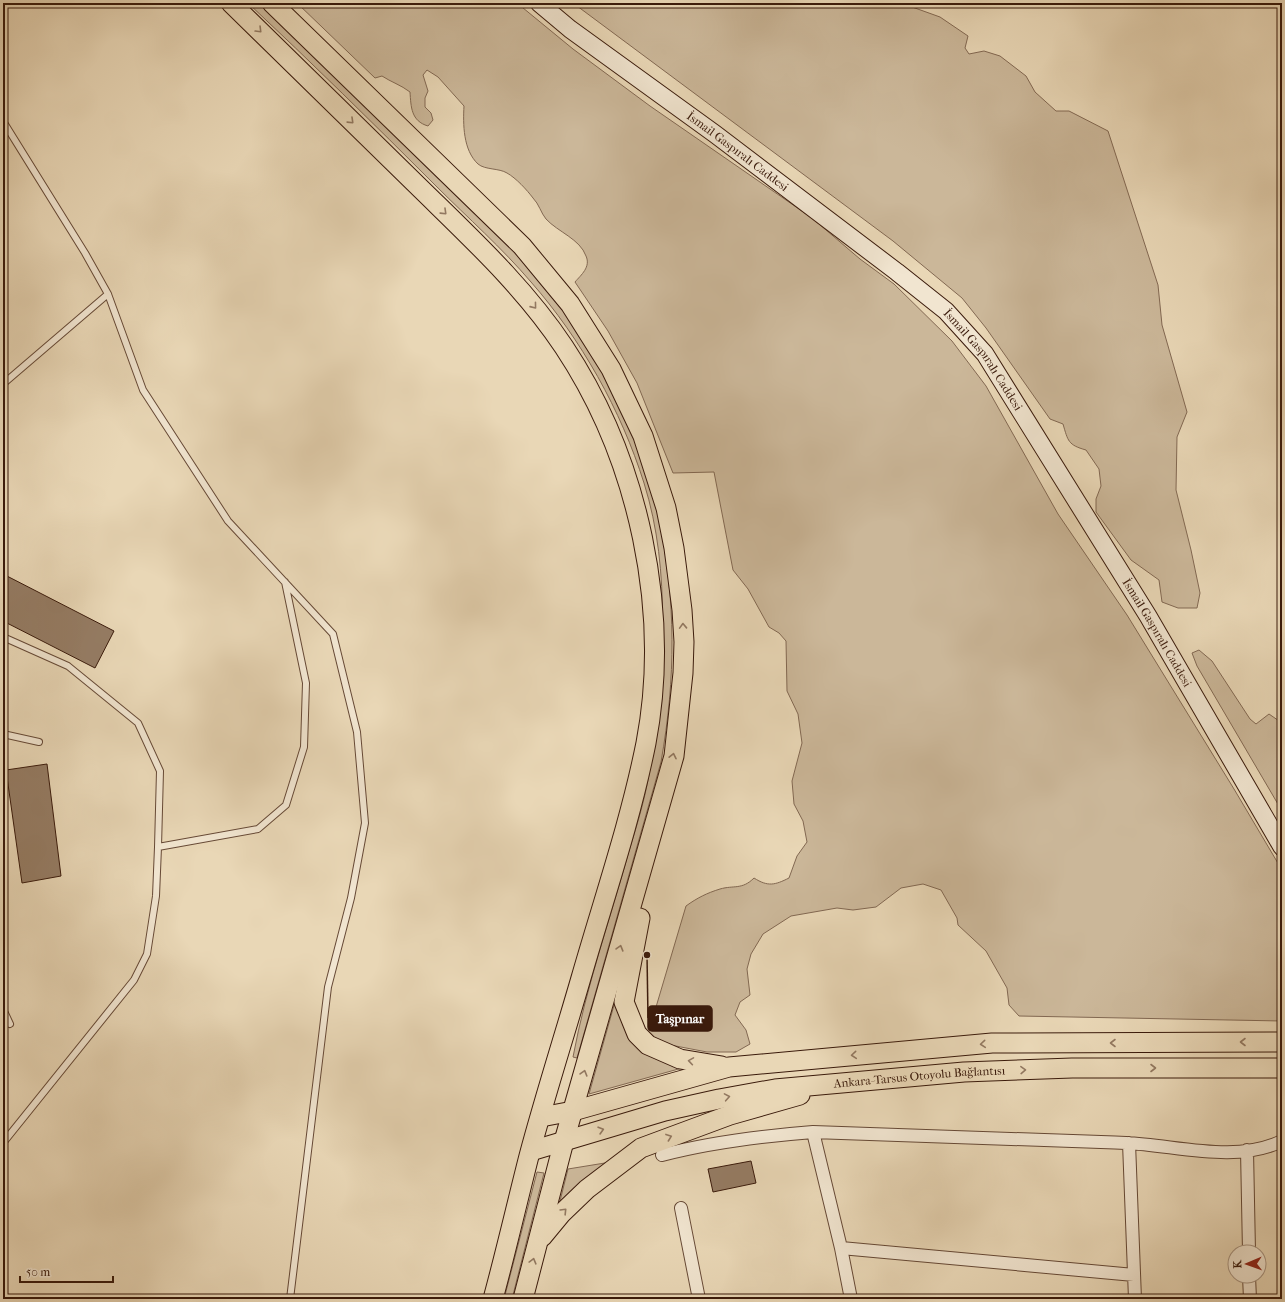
<svg xmlns="http://www.w3.org/2000/svg" width="1285" height="1302" viewBox="0 0 1285 1302" font-family="'IM FELL French Canon',serif">
  <style>
    .green { fill: #cbb799; stroke: #826852 }
    .building { fill: #957c64; stroke: #3a1a0b }
    .lines { fill: none; stroke-linecap: round; stroke-linejoin: round }
    .lane-casing { stroke: #664936; stroke-width: 8 }
    .street-casing { stroke: #664936; stroke-width: 14 }
    .secondary-casing { stroke: #3a1a0b; stroke-width: 19 }
    .primary-casing { stroke: #3a1a0b; stroke-width: 21 }
    .lane { stroke: #f1e5d0; stroke-width: 6 }
    .street { stroke: #f1e5d0; stroke-width: 12 }
    .secondary { stroke: #f1e5d0; stroke-width: 17 }
    .primary { stroke: #e9d7b6; stroke-width: 19 }
    .oneway { stroke: #927860 }
    .labels { text-anchor: middle; dominant-baseline: central; stroke-width: 3.5; stroke-linejoin: round; paint-order: stroke }
    .street-label { font-size: 12px; fill: #3a1a0b; stroke: #f1e5d0 }
    .leader { fill: none; stroke: #3a1a0b; stroke-width: 1.5 }
    .callout-dot { fill: #3a1a0b; stroke: #f1e5d0; stroke-width: 1.5 }
    .callout { fill: #3a1a0b; stroke: #3a1a0b; stroke-width: 1.5 }
    .callout-label { font-size: 13px; text-anchor: middle; font-weight: bold; fill: #fff }
  </style>
  <rect width="100%" height="100%" fill="#e9d7b6"/>
  <filter id="stains"><feTurbulence type="fractalNoise" baseFrequency=".005" numOctaves="4"/><feColorMatrix values="0 0 0 0 .2 0 0 0 0 .09 0 0 0 0 .02 0 0 0 .5 -.17"/></filter>
  <radialGradient id="worn" r=".72"><stop offset=".6" stop-color="#630" stop-opacity="0"/><stop offset="1" stop-color="#630" stop-opacity=".3"/></radialGradient>
  <path class="green" d="M248,3H260C325,65 390,128 454,191C498,235 545,278 579,330C607,373 631,420 648,468C654,484 655,502 659,518C676,602 676,677 661,762L577,1058L573,1057C586,987 610,920 629,851C638,822 647,792 651,762C663,671 672,572 644,483C621,410 581,339 531,282C502,248 468,218 436,186C374,124 312,63 248,3Z
    M297,3H517L573,49L650,106L812,218L860,259L894,284L952,341L986,386L1058,514L1127,615L1234,789L1282,870V1021L1019,1016L1009,1005L1007,988L986,951L958,925L957,918L941,890L923,884L901,888L876,907L853,910L837,908L791,916L763,934L751,954L747,969L750,995L740,1002L735,1015L746,1030L750,1044L736,1052H707L660,1043L648,1034L686,906C697,898 707,893 720,889C734,885 742,890 754,878C768,887 775,885 789,878L797,856L807,842L803,821L794,804L792,781L802,743L798,714L787,691L786,641L779,633L769,627L748,589L733,570L714,472L673,473L637,383L608,331L575,282C581,275 591,267 586,256C580,239 558,232 546,219C541,213 539,204 533,198C527,190 516,178 507,173C499,168 485,170 478,164C463,150 463,124 464,106L438,77L427,70L423,75L428,91L425,98V107L431,113L433,120L428,126C411,121 411,107 410,92C401,85 391,82 382,76L375,78Z
    M573,3H901L940,17L968,36L965,48L969,54L984,51L1000,56L1026,76L1035,92L1056,111H1069L1108,131L1158,285L1162,325L1187,412L1177,437L1176,490L1191,550L1200,593L1197,608H1178L1162,602L1159,580L1131,560L1096,512V499L1101,486L1099,469L1086,450C1068,445 1068,441 1063,424L1050,419L986,328L962,298L893,241Z
    M1199,650L1212,661L1250,719L1256,724L1269,714L1282,723V811L1197,666L1192,653Z
    M620,984L618,1011L682,1068L589,1094Z
    M611,1162L558,1209L568,1169Z
    M537,1172L544,1173L512,1299H504Z"/>
  <path class="building" d="M3,574L114,631L95,668L3,621Z
    M47,764L61,876L22,883L6,770Z
    M751,1161L756,1183L713,1192L708,1169Z"/>
  <g class="lines">
    <g class="lane-casing">
      <path id="lane" d="M3,121L85,253L108,294L143,390L228,521L333,634L357,732L365,823L351,898L328,987L290,1299
        M3,384L108,294
        M3,637L68,666L138,723L160,771L158,847
        M3,734L39,742
        M3,1009L10,1024
        M3,1143L134,980L147,954L156,896L158,847L258,829L286,805L304,747L306,683L285,582"/>
    </g>
    <g class="street-casing">
      <path id="street" d="M813,1132L841,1248L851,1299
        M1129,1143L1135,1299
        M1247,1150L1249,1252
        M662,1155C712,1142 762,1136 813,1132C918,1136 1022,1139 1126,1143C1176,1145 1234,1164 1282,1141
        M681,1208L699,1299
        M841,1248L1134,1275
        M1249,1276L1250,1299"/>
    </g>
    <g class="secondary-casing">
      <g id="secondary">
        <path id="s1" d="M539,3L570,29L715,134L897,272L946,311L985,354L1148,616L1282,847"/>
      </g>
    </g>
    <g class="primary-casing">
      <g id="primary">
        <path d="M231,3C294,65 357,127 421,189C472,239 525,288 564,347C639,460 671,611 646,743C630,823 603,901 581,978C564,1037 545,1096 529,1156C517,1203 506,1251 493,1299"/>
        <path d="M272,3L522,246L570,304L611,369L643,436L666,508L674,548L682,610L684,642L683,673L674,756L564,1141L523,1299"/>
        <path d="M640,918L624,1002L637,1034L648,1045L680,1059L722,1066"/>
        <path d="M541,1117L573,1111L729,1067L992,1043L1282,1042"/>
        <path id="s2" d="M531,1151L665,1111L719,1099L775,1089L964,1072L1072,1068H1282"/>
        <path d="M542,1237L561,1214L587,1189L641,1148L730,1115L800,1095"/>
      </g>
    </g>
    <use href="#lane" class="lane"/>
    <use href="#street" class="street"/>
    <use href="#secondary" class="secondary"/>
    <use href="#primary" class="primary"/>
  </g>
  <defs><path id="oneway-chevron" d="M-2-3.5L2.5 0L-2 3.5" fill="none" stroke-width="1.6" stroke-linecap="round" stroke-linejoin="round"/></defs>
  <g class="oneway">
    <use href="#oneway-chevron" transform="translate(259 30) rotate(45)"/>
    <use href="#oneway-chevron" transform="translate(351 121) rotate(44)"/>
    <use href="#oneway-chevron" transform="translate(444 212) rotate(44)"/>
    <use href="#oneway-chevron" transform="translate(534 306) rotate(51)"/>
    <use href="#oneway-chevron" transform="translate(683 626) rotate(-92)"/>
    <use href="#oneway-chevron" transform="translate(673 756) rotate(-78)"/>
    <use href="#oneway-chevron" transform="translate(620 948) rotate(-74)"/>
    <use href="#oneway-chevron" transform="translate(1243 1042) rotate(180)"/>
    <use href="#oneway-chevron" transform="translate(1113 1043) rotate(180)"/>
    <use href="#oneway-chevron" transform="translate(983 1044) rotate(175)"/>
    <use href="#oneway-chevron" transform="translate(854 1055) rotate(175)"/>
    <use href="#oneway-chevron" transform="translate(691 1061) rotate(-171)"/>
    <use href="#oneway-chevron" transform="translate(1153 1068)"/>
    <use href="#oneway-chevron" transform="translate(1023 1070) rotate(-2)"/>
    <use href="#oneway-chevron" transform="translate(584 1073) rotate(-74)"/>
    <use href="#oneway-chevron" transform="translate(727 1097) rotate(-10)"/>
    <use href="#oneway-chevron" transform="translate(601 1130) rotate(-16)"/>
    <use href="#oneway-chevron" transform="translate(669 1137) rotate(-20)"/>
    <use href="#oneway-chevron" transform="translate(564 1211) rotate(-46)"/>
    <use href="#oneway-chevron" transform="translate(533 1261) rotate(-75)"/>
  </g>
  <g class="labels">
    <g class="street-label">
      <text stroke="none"><textPath href="#s1" startOffset="248">İsmail Gaspıralı Caddesi</textPath></text>
      <text stroke="none"><textPath href="#s1" startOffset="572">İsmail Gaspıralı Caddesi</textPath></text>
      <text stroke="none"><textPath href="#s1" startOffset="896">İsmail Gaspıralı Caddesi</textPath></text>
      <text stroke="none"><textPath href="#s2" startOffset="397">Ankara-Tarsus Otoyolu Bağlantısı</textPath></text>
    </g>
  </g>
  <path class="leader" d="M647 955L648 1018"/>
  <circle class="callout-dot" cx="647" cy="955" r="4"/>
  <rect class="callout" x="648" y="1006" width="64" height="25" rx="4"/>
  <g class="callout-label">
    <text x="680" y="1023">Taşpınar</text>
  </g>
  <rect width="1285" height="1302" fill="none" stroke="#e9d7b6" stroke-width="16"/>
  <rect x="4" y="4" width="1277" height="1294" fill="none" stroke="#3a1a0b" stroke-width="2"/>
  <rect x="8" y="8" width="1269" height="1286" fill="none" stroke="#3a1a0b"/>
  <g transform="translate(1247 1264) rotate(268)"><circle r="19" fill="#f1e5d0" stroke="#a89481"/>
  <path d="M0-3L7 15L0 10L-7 15Z" fill="#8f2418"/>
  <text y="-6" font-size="11" font-weight="bold" text-anchor="middle" fill="#3a1a0b">K</text>
  </g>
  <path d="M20 1276v6h93v-6" fill="none" stroke="#3a1a0b" stroke-width="2"/>
  <text x="26" y="1276" font-size="12" fill="#3a1a0b" stroke="#f1e5d0" stroke-width="3" paint-order="stroke">50 m</text>
  <rect width="100%" height="100%" filter="url(#stains)"/>
  <rect width="100%" height="100%" fill="url(#worn)"/>
</svg>
